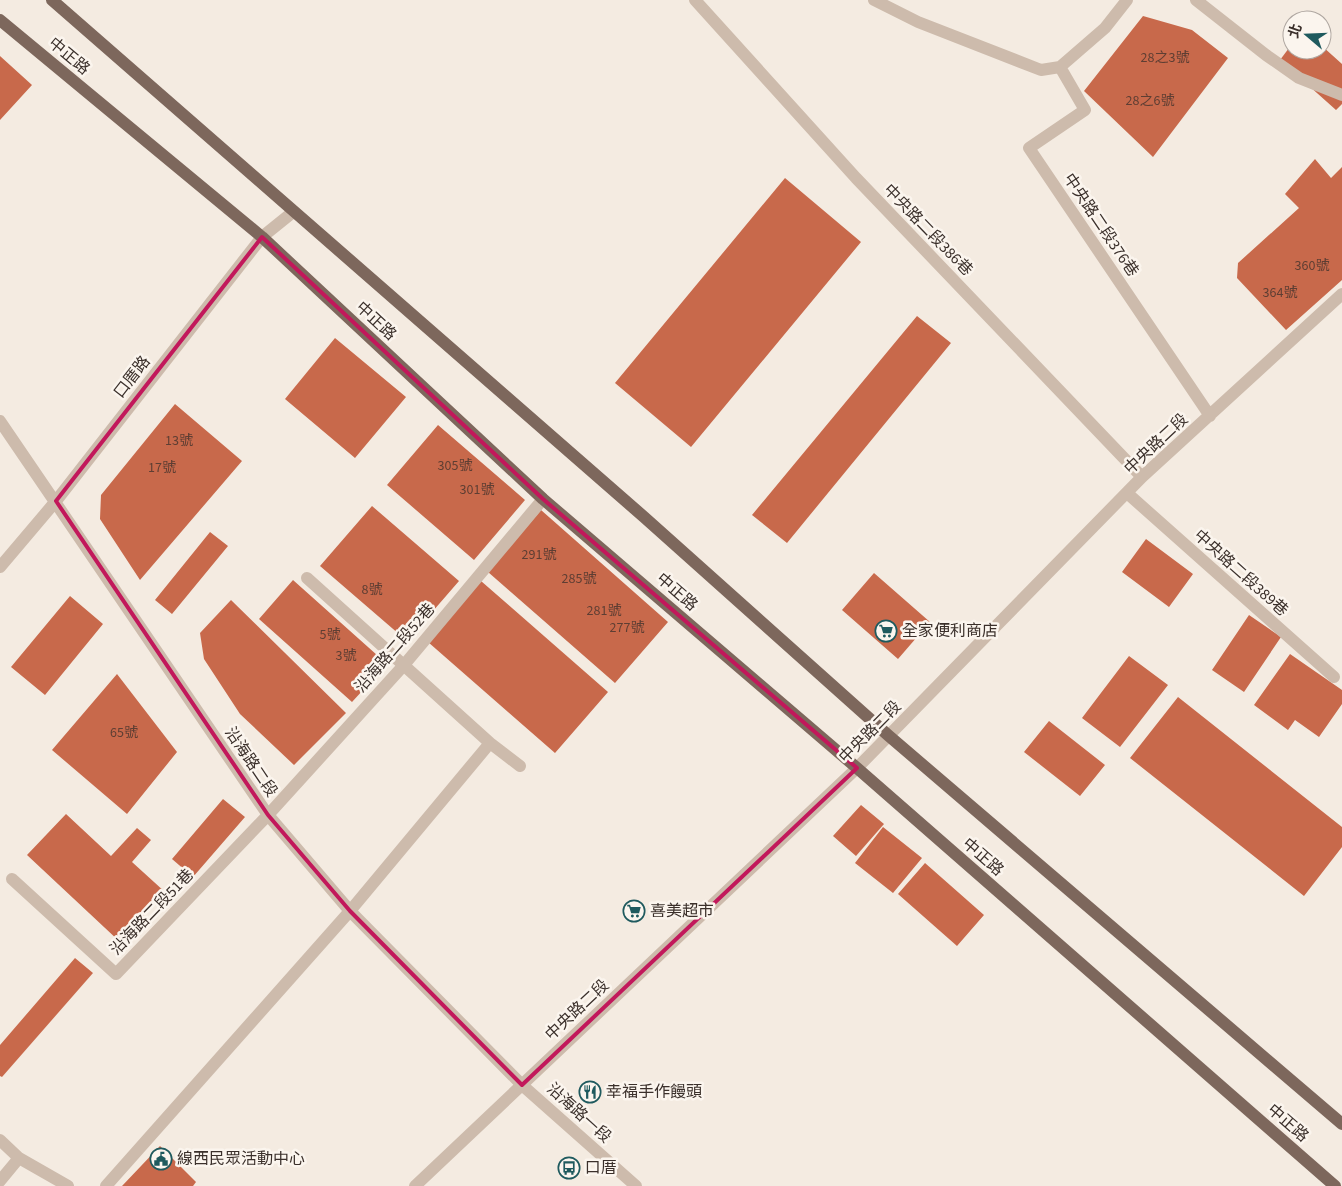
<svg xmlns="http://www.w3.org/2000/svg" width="1342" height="1186" viewBox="0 0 1342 1186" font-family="'Source Sans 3','Noto Sans TC',sans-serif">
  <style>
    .building { fill: #c8694b }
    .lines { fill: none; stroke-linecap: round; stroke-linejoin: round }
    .minor { stroke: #cdbbac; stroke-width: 12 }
    .major { stroke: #7d675c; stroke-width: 12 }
    .marked { fill: none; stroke: #c2185b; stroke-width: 4; stroke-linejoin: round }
    .labels { text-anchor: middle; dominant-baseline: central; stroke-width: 5; stroke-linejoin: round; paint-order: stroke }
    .number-label { font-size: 14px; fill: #5e3e33 }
    .street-label { font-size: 16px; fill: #3b302b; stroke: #fbf5ee }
    .poi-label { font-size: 16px; fill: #3b302b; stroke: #fbf5ee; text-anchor: start }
  </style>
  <rect width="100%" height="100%" fill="#f4ebe1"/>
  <path class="building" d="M1143,16L1192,30L1228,58L1153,157L1084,91Z
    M1292,44V50H1322V46L1342,64V104L1336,110L1280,60Z
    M0,56L32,85L0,120Z
    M1315,159L1331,178L1342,167V280L1286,330L1237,278L1238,263L1299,208L1285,194Z
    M785,178L861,242L691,447L615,383Z
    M917,316L951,343L787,543L752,515Z
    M335,338L406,397L355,458L285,399Z
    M175,404L242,461L140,580L100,519L101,495Z
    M438,425L525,500L474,560L387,485Z
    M372,506L459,581L407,641L320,566Z
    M541,510L668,622L615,683L488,572Z
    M210,532L228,546L172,614L155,600Z
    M1146,539L1193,574L1169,607L1122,572Z
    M874,573L930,622L898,659L842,610Z
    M293,580L387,664L352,702L259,619Z
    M481,581L608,692L555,753L428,642Z
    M70,596L103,624L45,695L11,667Z
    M231,600L346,713L294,765L240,714L204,659L200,633Z
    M1249,615L1281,637L1244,692L1212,670Z
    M1290,654L1342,690V704L1319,737L1295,720L1288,730L1254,705Z
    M1129,656L1168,685L1120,747L1082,718Z
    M117,674L177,752L127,814L52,750Z
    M1178,697L1342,827V847L1304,896L1130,758Z
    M1049,721L1105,765L1080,796L1024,752Z
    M223,799L245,817L193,877L172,859Z
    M861,805L884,824L856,856L833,836Z
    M66,814L111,856L137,828L151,840L132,862L165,892L120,942L27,855Z
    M883,827L922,858L893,893L855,863Z
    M925,863L984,915L957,946L898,894Z
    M75,958L93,973L2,1077L0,1076V1045Z
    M160,1146L196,1182L193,1186H122Z"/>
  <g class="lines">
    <path class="minor" d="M695,0L856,178L1142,477
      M874,0L918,22L1041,70L1060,67L1105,28L1127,0
      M1196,0L1266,55L1299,78L1342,95
      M1060,67L1085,110L1029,148L1210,416
      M0,421L268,815L350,911L522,1085L636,1186
      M1127,493L1334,677
      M0,567L56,501L262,237L293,212
      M307,578L490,743L520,766
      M12,879L116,974L268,815L404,665L543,499
      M0,1140L19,1158L68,1186
      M0,1181L19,1158
      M106,1186L350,911L490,743
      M415,1186L857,768L1142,477L1342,294"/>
    <path class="major" d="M52,0L644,517L889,736L1342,1124
      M0,20L262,237L543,499L857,768L1335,1186"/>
  </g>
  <path class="marked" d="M262,237L543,499L857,768L522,1085L350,911L268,815L56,501Z"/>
  <defs>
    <g id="supermarket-ring" transform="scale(1.125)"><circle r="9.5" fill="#fbf5ee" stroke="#1f5a5e" stroke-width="1.5"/><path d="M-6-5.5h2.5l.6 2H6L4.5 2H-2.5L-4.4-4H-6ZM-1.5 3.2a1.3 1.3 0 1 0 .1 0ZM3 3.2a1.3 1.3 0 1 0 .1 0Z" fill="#1f5a5e"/></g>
    <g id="restaurant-ring" transform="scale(1.125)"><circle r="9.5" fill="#fbf5ee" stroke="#1f5a5e" stroke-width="1.5"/><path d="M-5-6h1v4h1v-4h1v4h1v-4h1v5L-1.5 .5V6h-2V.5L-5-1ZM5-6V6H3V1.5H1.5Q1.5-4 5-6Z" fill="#1f5a5e"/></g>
    <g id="civic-ring" transform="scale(1.125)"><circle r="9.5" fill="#fbf5ee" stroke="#1f5a5e" stroke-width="1.5"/><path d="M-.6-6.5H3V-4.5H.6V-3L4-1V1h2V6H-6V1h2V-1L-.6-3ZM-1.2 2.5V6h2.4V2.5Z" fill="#1f5a5e"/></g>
    <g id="bus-ring" transform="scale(1.125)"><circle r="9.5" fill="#fbf5ee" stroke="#1f5a5e" stroke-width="1.5"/><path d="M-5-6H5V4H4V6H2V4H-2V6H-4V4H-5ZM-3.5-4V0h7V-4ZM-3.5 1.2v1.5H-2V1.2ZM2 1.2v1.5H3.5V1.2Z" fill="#1f5a5e"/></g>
  </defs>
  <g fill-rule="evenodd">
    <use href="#supermarket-ring" x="886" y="631"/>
    <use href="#supermarket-ring" x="634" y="911"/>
    <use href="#restaurant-ring" x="590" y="1092"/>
    <use href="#civic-ring" x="161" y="1159"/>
    <use href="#bus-ring" x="569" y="1168"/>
  </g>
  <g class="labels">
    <g class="number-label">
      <text x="1165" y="58">28之3號</text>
      <text x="1150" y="101">28之6號</text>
      <text x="1312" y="266">360號</text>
      <text x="1280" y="293">364號</text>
      <text x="179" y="441">13號</text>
      <text x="455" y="466">305號</text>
      <text x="162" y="468">17號</text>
      <text x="477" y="490">301號</text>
      <text x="539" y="555">291號</text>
      <text x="579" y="579">285號</text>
      <text x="372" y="590">8號</text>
      <text x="604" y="611">281號</text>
      <text x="627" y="628">277號</text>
      <text x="330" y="635">5號</text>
      <text x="346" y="656">3號</text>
      <text x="124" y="733">65號</text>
    </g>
    <g class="street-label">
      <text transform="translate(69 56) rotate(40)">中正路</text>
      <text transform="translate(1101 225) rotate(56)">中央路二段376巷</text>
      <text transform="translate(928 230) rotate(46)">中央路二段386巷</text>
      <text transform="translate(376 321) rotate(43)">中正路</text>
      <text transform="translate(132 377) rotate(-52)">口厝路</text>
      <text transform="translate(1156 444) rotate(-43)">中央路二段</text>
      <text transform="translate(1241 573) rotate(42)">中央路二段389巷</text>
      <text transform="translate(677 592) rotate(41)">中正路</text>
      <text transform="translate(395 648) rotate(-49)">沿海路二段52巷</text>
      <text transform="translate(870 732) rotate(-45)">中央路二段</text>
      <text transform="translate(251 762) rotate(56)">沿海路二段</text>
      <text transform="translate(983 857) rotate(41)">中正路</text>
      <text transform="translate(152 912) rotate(-46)">沿海路二段51巷</text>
      <text transform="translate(577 1010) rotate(-43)">中央路二段</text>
      <text transform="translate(579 1113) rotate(42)">沿海路一段</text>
      <text transform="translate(1288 1123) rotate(41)">中正路</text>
    </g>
    <g class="poi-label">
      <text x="902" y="631">全家便利商店</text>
      <text x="650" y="911">喜美超市</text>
      <text x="606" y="1092">幸福手作饅頭</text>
      <text x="177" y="1159">線西民眾活動中心</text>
      <text x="585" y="1168">口厝</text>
    </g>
  </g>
  <g transform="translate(1307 35) rotate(289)"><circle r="24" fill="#fbf5ee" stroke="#aea6a0"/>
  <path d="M0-4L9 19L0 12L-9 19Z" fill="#1f5a5e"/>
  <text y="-8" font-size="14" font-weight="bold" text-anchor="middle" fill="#3b302b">北</text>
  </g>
</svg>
